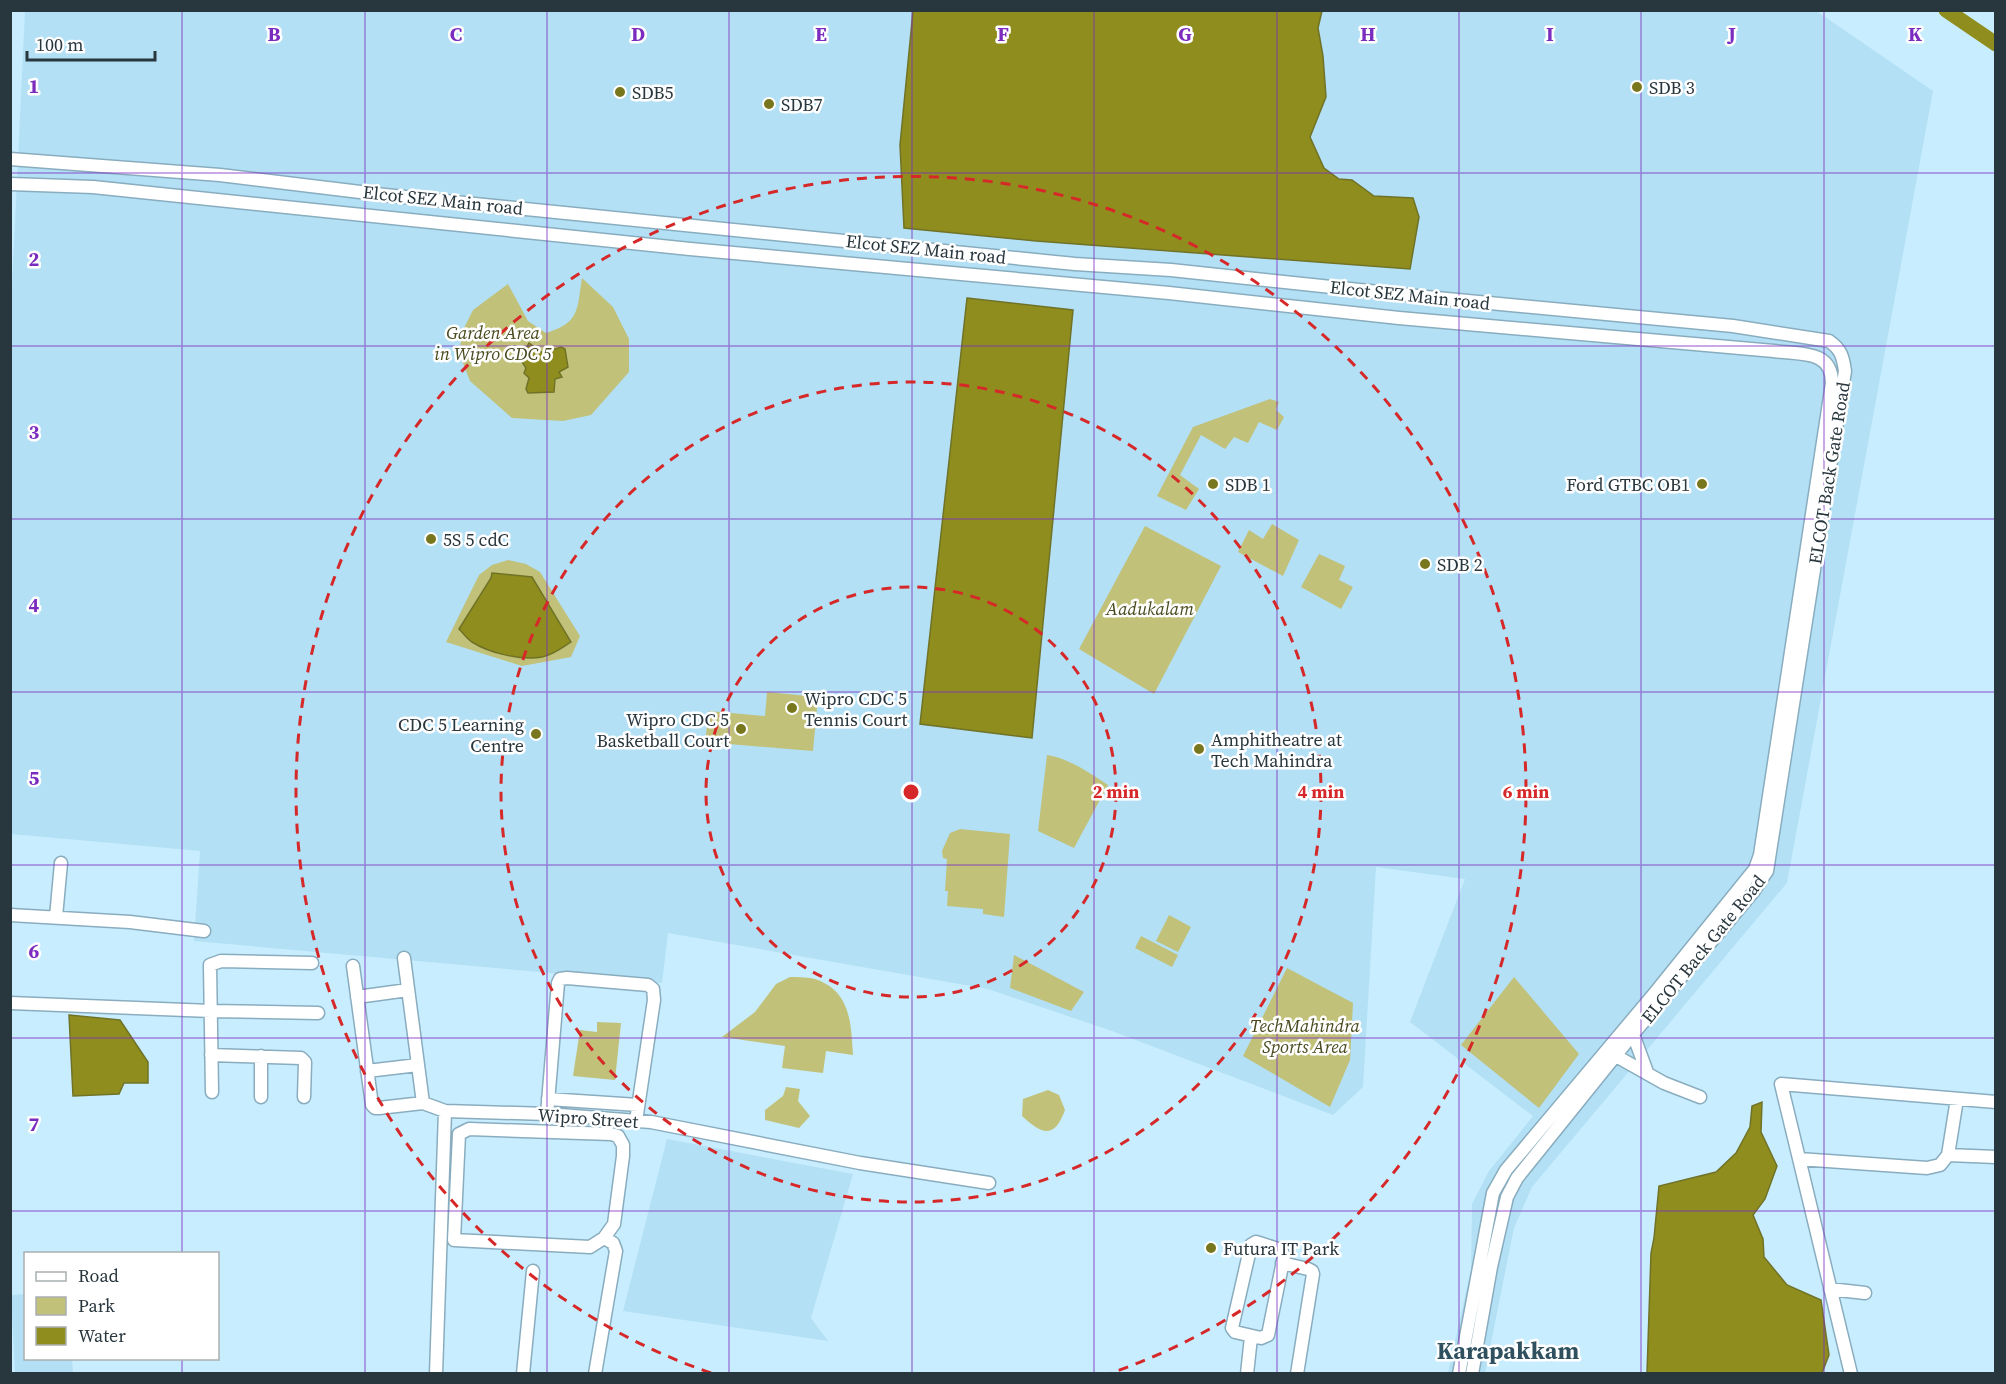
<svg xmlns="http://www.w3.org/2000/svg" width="2006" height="1384" viewBox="0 0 2006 1384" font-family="'Source Serif 4',serif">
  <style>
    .built { fill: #b3e0f5 }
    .green { fill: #c1c179; fill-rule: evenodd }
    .water { fill: #8f8d1d; stroke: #707327; stroke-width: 1.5 }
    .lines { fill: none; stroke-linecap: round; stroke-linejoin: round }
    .river { stroke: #8f8d1d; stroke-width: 15 }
    .minor-casing { stroke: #89adbe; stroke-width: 15 }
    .minor { stroke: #fff; stroke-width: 12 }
    .grid { fill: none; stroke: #7b2cbf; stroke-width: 1.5; stroke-opacity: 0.55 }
    .ring { fill: none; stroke: #d62828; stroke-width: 3; stroke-dasharray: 10 8 }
    .poi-dot { fill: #79771d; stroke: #fff; stroke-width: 2 }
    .labels { text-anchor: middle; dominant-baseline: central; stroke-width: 5; stroke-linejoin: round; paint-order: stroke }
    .poi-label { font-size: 18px; fill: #28363d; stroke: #fff; text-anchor: start }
    .street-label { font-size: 18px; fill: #28363d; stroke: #fff }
    .park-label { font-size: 18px; font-style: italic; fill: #4a4a1f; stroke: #fff }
    .district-label { font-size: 24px; font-weight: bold; fill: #2f505f; stroke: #fff }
    .grid-label { font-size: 20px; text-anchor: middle; font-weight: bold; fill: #7b2cbf; stroke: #fff; stroke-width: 5; stroke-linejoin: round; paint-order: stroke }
    .centre { fill: #d62828; stroke: #fff; stroke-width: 3 }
    .ring-label { font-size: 18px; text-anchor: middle; font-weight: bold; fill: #d62828; stroke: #fff; stroke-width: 5; stroke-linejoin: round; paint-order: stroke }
  </style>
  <rect width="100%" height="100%" fill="#c8edff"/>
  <path class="built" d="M1815,10L1933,91L1787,883L1532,1187L1514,1228L1485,1373H1448L1471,1269L1472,1204L1489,1171L1533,1116L1410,1022L1465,879L1376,867L1363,1087L1333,1115L1112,1031L988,989L668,933L662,983L194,941L200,851L11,834L10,328L25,11Z
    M667,1139L853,1174L811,1318L828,1341L623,1311Z
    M25,1294L26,1358L72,1359L73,1373H15L11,1295Z"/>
  <path class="green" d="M582,278L613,307L629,339V372L591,415L563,421L512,418L470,381L459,353L463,330L473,310L508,284L528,321L546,333C580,323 577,309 582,278ZM561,347L565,349L559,372L562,377L526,389L529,378L524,373C530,358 547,352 561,347Z
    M1270,399L1279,402L1276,410L1284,417L1277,430L1259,422L1248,443L1234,437L1225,449L1201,435L1180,475L1199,489L1186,510L1157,496L1193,427Z
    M1272,524L1299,540L1283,576L1238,552L1249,530L1263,539Z
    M1145,526L1221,566L1154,694L1079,649Z
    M1319,554L1345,566L1339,580L1353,587L1341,609L1301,587Z
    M508,560L526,564L540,572L580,636L571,657L522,666L446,642L479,575L492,565Z
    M767,692L818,697L813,751L705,742L709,711L765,716Z
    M1047,755C1068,758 1090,773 1108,785L1074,848L1038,831Z
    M960,829L1010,834L1004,917L983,914V909L947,906L948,891H945L947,859L943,858L942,851L950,833Z
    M1169,915L1191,927L1178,952L1156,941Z
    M1141,936L1178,955L1172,967L1135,948Z
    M1014,955L1084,992L1071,1011L1010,988Z
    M1287,968L1353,1003L1350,1060L1330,1107L1243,1056Z
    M790,977C798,977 810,977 818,980C851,993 851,1024 853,1055L826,1051L823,1073L782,1068L785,1046L722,1037L755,1012L776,984Z
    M1514,977L1579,1054L1539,1108L1461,1045Z
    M597,1022L621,1023L615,1080L573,1076L580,1030L597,1032Z
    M786,1087L800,1089L798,1101L810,1116L799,1128L765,1120V1110L783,1096Z
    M1048,1090L1059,1095L1065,1110C1054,1140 1042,1134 1022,1116L1023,1099Z"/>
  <path class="water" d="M913,11H1322L1318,28L1323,56L1326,97L1310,137L1324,168L1339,179L1352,180L1374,196L1413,198L1419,217L1410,269L1036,241L904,228L900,145Z
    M967,298L1073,310L1032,738L920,724Z
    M529,343L543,353L561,347L565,349L568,367L559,372L562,377L555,379L554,392L528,393L526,389L529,378L524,373L526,368L520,359Z
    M492,573L532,577L571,642C562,648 553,655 542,657C522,661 489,653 472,642C467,639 463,633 459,629L491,578Z
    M69,1015L120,1020L148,1062V1083H124L119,1094L73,1096Z
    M1762,1102L1761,1132L1777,1166L1765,1199L1753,1215L1763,1239L1764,1257L1787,1285L1821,1300L1829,1355L1822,1373H1647L1651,1253L1654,1238L1659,1186L1716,1172L1736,1153L1750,1127L1752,1106Z"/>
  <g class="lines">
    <path class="river" d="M1946,10L1996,44"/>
    <g class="minor-casing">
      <path id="minor" d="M10,159L220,175L385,195L914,248L1075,264L1171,270L1426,297L1733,326L1829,341C1841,349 1843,357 1845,371L1767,871L1753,892L1628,1040L1517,1178L1507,1197L1491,1267L1472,1374
        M10,184L93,187L690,249L1169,293L1399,318L1774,351C1799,355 1832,349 1832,383L1760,855L1755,869L1654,994L1506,1170L1493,1193L1459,1374
        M10,915L130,922L204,931
        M56,917L61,863
        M353,966L372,1105L375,1108H379L423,1103L404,958
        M357,997L408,990
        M10,1003L211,1011L318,1013
        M1633,1034L1647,1072
        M211,1055L301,1058L305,1062L304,1097
        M1616,1056L1664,1083L1700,1097
        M367,1071L418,1065
        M212,1092L210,965L221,961L312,963
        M261,1097V1056
        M548,1099L638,1105
        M423,1103L445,1111L547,1114L651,1122L860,1163L989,1183
        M547,1114L558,983L560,979L567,978L648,985L653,989L654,1000L636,1121
        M1948,1155L1957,1099
        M1799,1159L1927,1168L1940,1165L1948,1155L1996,1157
        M1256,1242L1281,1250L1284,1256L1268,1335L1261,1338L1235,1332L1232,1328L1251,1245Z
        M1282,1263L1308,1269L1312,1271L1313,1274L1297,1374
        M1830,1289L1865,1293
        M436,1374L445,1111
        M523,1374L533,1271
        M595,1374L616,1251L613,1243L604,1238L614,1224L623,1156V1145L618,1136L611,1134L469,1129L459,1134L454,1240L590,1247L604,1238
        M1247,1374L1251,1337
        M1851,1374L1781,1084L1996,1102"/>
    </g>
    <use href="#minor" class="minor"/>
  </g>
  <path class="grid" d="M182,10V1254M365,10V1374M547,10V1374M729,10V1374M912,10V1374M1094,10V1374M1277,10V1374M1459,10V1374M1641,10V1374M1824,10V1374M10,173H1996M10,346H1996M10,519H1996M10,692H1996M10,865H1996M10,1038H1996M10,1211H1996M182,1358V1374"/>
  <g class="ring">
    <circle cx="911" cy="792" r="205"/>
    <circle cx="911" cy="792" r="410"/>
    <path d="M711 1373A615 615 0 1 1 1111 1373"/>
  </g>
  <g class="poi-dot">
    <circle cx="1637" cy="87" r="6"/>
    <circle cx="620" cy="92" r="6"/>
    <circle cx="769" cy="104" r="6"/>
    <circle cx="1213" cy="484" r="6"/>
    <circle cx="1702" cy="484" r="6"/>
    <circle cx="431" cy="539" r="6"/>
    <circle cx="1425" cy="564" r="6"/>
    <circle cx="792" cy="708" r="6"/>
    <circle cx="741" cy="729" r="6"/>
    <circle cx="536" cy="734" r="6"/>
    <circle cx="1199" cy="749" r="6"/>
    <circle cx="1211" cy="1248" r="6"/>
  </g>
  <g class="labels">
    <g class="poi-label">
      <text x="1649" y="87">SDB 3</text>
      <text x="632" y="92">SDB5</text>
      <text x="781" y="104">SDB7</text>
      <text x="1225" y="484">SDB 1</text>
      <text x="1690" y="484" text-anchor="end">Ford GTBC OB1</text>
      <text x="443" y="539">5S 5 cdC</text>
      <text x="1437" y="564">SDB 2</text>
      <text x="804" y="698">Wipro CDC 5<tspan x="804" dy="21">Tennis Court</tspan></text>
      <text x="729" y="719" text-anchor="end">Wipro CDC 5<tspan x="729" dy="21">Basketball Court</tspan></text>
      <text x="524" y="724" text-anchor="end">CDC 5 Learning<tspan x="524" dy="21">Centre</tspan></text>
      <text x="1211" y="739">Amphitheatre at<tspan x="1211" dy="21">Tech Mahindra</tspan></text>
      <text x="1223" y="1248">Futura IT Park</text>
    </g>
    <g class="street-label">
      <text transform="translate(443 200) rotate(6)">Elcot SEZ Main road</text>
      <text transform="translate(926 249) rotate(6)">Elcot SEZ Main road</text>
      <text transform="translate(1410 295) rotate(6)">Elcot SEZ Main road</text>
      <text transform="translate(1829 473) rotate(-81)">ELCOT Back Gate Road</text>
      <text transform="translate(1703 949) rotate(-51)">ELCOT Back Gate Road</text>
      <text transform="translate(588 1118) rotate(4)">Wipro Street</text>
    </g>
    <g class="park-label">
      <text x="493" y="332">Garden Area<tspan x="493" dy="21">in Wipro CDC 5</tspan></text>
      <text x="1150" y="608">Aadukalam</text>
      <text x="1305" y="1025">TechMahindra<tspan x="1305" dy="21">Sports Area</tspan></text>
    </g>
    <g class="district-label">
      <text x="1508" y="1350">Karapakkam</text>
    </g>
  </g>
  <g class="grid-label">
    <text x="274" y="41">B</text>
    <text x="456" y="41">C</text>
    <text x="638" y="41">D</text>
    <text x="821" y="41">E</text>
    <text x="1003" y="41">F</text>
    <text x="1185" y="41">G</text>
    <text x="1368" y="41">H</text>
    <text x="1550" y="41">I</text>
    <text x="1732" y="41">J</text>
    <text x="1915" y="41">K</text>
    <text x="34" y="93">1</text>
    <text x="34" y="266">2</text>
    <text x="34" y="439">3</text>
    <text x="34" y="612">4</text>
    <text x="34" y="785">5</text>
    <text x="34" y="958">6</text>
    <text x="34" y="1131">7</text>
  </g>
  <circle cx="911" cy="792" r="9" class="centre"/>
  <g class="ring-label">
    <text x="1116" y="798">2 min</text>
    <text x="1321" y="798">4 min</text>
    <text x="1526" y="798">6 min</text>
  </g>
  <rect width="2006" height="1384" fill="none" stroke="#28363d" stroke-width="24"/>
  <rect x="24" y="1252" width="195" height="108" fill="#ffffff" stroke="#a9afb1" stroke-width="1.5"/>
  <rect x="36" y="1272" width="30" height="9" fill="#ffffff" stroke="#a9afb1" stroke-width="1.5"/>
  <text x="78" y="1282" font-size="18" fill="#28363d">Road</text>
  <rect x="36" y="1297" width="30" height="18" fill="#c1c179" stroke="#a9afb1" stroke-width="1.5"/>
  <text x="78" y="1312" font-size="18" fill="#28363d">Park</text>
  <rect x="36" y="1327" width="30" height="18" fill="#8f8d1d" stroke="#a9afb1" stroke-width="1.5"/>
  <text x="78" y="1342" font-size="18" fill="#28363d">Water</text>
  <path d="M27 51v9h128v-9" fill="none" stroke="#28363d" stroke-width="3"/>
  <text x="36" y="51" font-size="18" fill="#28363d" stroke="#ffffff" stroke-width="4.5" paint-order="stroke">100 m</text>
</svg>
